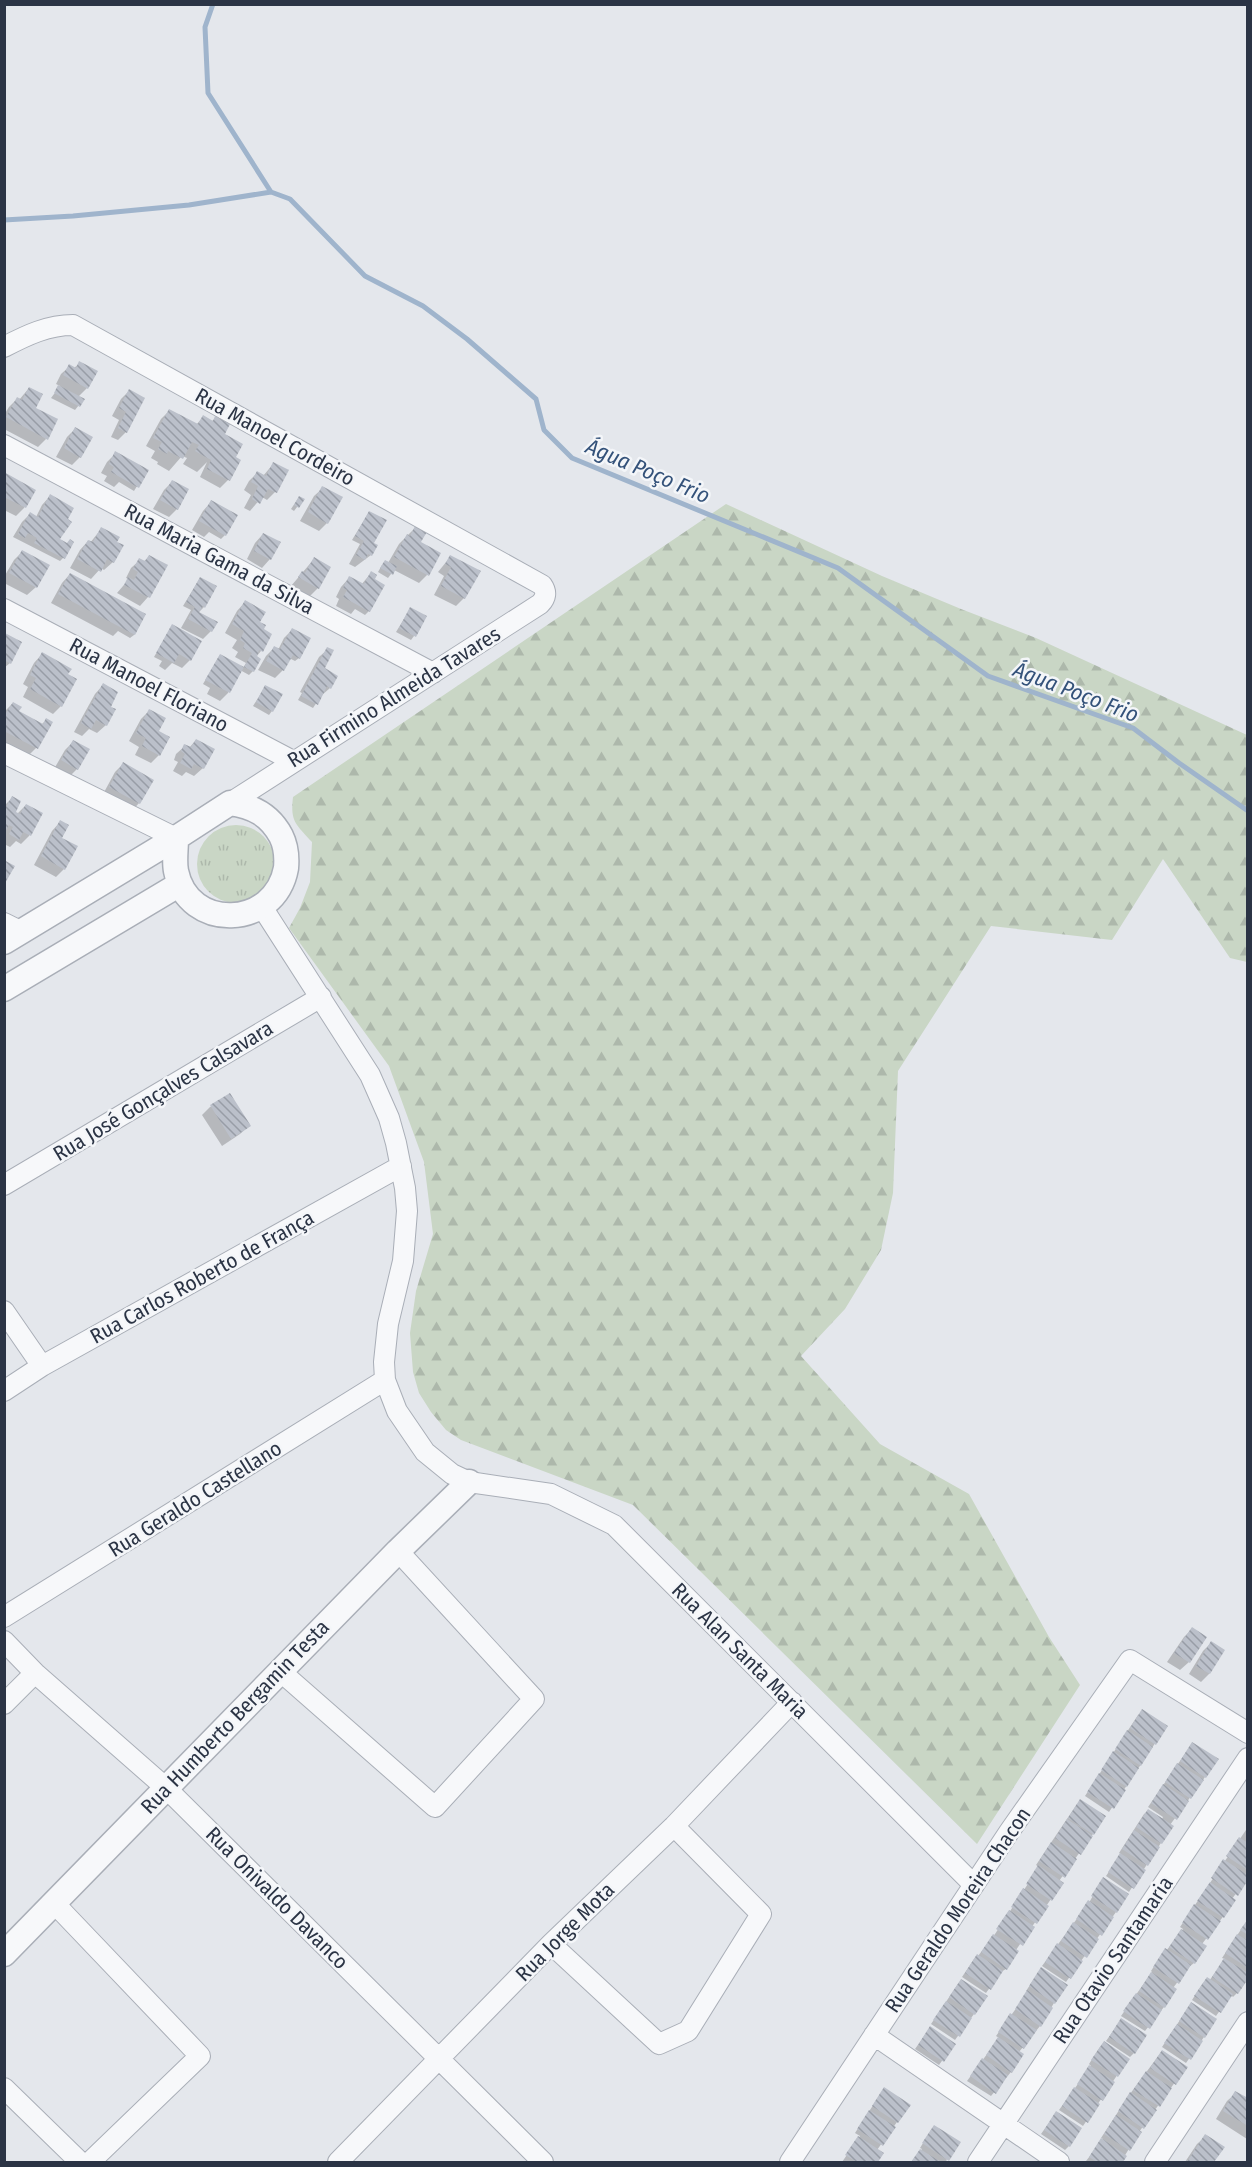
<svg xmlns="http://www.w3.org/2000/svg" width="1252" height="2167" viewBox="0 0 1252 2167" font-family="'Fira Sans Condensed',sans-serif">
  <style>
    .grass { fill: url(#grass-tufts) }
    .forest { fill: url(#forest-firs) }
    .shadow { fill: #0003 }
    .lines { fill: none; stroke-linecap: round; stroke-linejoin: round }
    .stream { stroke: #9fb4cc; stroke-width: 5 }
    .building { fill: url(#building-back-hatch) }
    .minor-casing { stroke: #a9aeb7; stroke-width: 22 }
    .tertiary-casing { stroke: #a9aeb7; stroke-width: 27 }
    .minor { stroke: #f7f8fa; stroke-width: 20 }
    .tertiary { stroke: #f7f8fa; stroke-width: 24 }
    .labels { text-anchor: middle; dominant-baseline: central; stroke-width: 5; stroke-linejoin: round; paint-order: stroke }
    .street-label { font-size: 21px; fill: #2b3445; stroke: #f4f6f9 }
    .water-label { font-size: 22px; font-style: italic; fill: #34527a; stroke: #f4f6f9 }
  </style>
  <defs>
    <pattern id="grass-tufts" width="24" height="20" patternUnits="userSpaceOnUse" patternTransform="scale(1.5)"><rect width="24" height="20" fill="#c9d6c5"/><path d="M3 7l-1-3M5 7V3M7 7l1-3M15 17l-1-3M17 17v-4M19 17l1-3" fill="none" stroke="#adb8ab"/></pattern>
    <pattern id="forest-firs" width="22" height="20" patternUnits="userSpaceOnUse" patternTransform="scale(1.5)"><rect width="22" height="20" fill="#c9d6c5"/><path d="M5 1l3.5 6h-7zM16 11l3.5 6h-7z" fill="#adb8ab"/></pattern>
    <pattern id="building-back-hatch" width="6" height="6" patternUnits="userSpaceOnUse" patternTransform="scale(1.5)"><rect width="6" height="6" fill="#bbc0ca"/><path d="M-1 5l2 2M0 0l6 6M5-1l2 2" fill="none" stroke="#989da6"/></pattern>
  </defs>
  <rect width="100%" height="100%" fill="#e4e7ec"/>
  <path class="grass" d="M197 864a39 39 0 1 1 78 0a39 39 0 1 1-78 0Z"/>
  <path class="forest" d="M726,504L882,576L961,609L1036,638L1247,735V962L1230,958L1163,859L1112,940L991,926L898,1071L893,1193L881,1250L845,1309L801,1356L880,1444L969,1494L1049,1637L1080,1685L977,1844L633,1505L461,1440L446,1430L431,1412L419,1393L413,1372L410,1333L416,1291L433,1234L424,1162L389,1066L289,928L300,908L310,882L312,842C296,824 290,822 293,797Z"/>
  <path class="shadow" d="M80,363L87,388L78,397L83,400L75,410L51,398L60,386L56,384L61,374L70,366L74,368Z
    M29,388L34,408L46,439L38,447L4,429V415L9,407L17,399L19,400Z
    M129,391L126,432L118,440L111,437L119,420L112,416L121,399Z
    M169,411L196,425L203,417L211,422L216,418L220,440L234,458L228,480L220,488L200,477L207,462L197,472L183,464L187,458L182,456L169,471L157,464L158,462L151,458L155,451L146,446L161,419Z
    M75,429L80,457L72,465L56,457L67,437Z
    M116,453L147,470L134,491L119,482L114,487L104,481L107,476L101,473L107,462Z
    M274,463L275,492L267,500L262,497L250,511L244,508L251,495L244,490L249,481L257,473L263,476Z
    M4,474L34,490L24,508L16,516L4,510Z
    M172,482L177,509L169,517L153,509L164,490Z
    M323,488L327,523L319,531L300,521L314,496Z
    M50,496L70,522L58,540L63,558L60,561L13,537L22,522L30,514L36,517L42,505Z
    M299,497L303,499L294,511L291,509Z
    M211,502L225,535L221,539L209,532L204,537L192,530L203,511Z
    M369,512L372,543L371,555L355,567L349,564L360,544L352,540Z
    M417,526L427,575L419,583L394,570L388,578L378,572L382,565L388,563L399,544Z
    M101,529L115,543L113,562L104,570L101,568L91,579L70,568L80,550L88,541L90,543Z
    M263,534L270,559L262,568L247,559L255,543Z
    M22,552L36,587L27,595L4,583V577L14,560Z
    M451,556L464,598L456,606L434,595L444,576L438,572Z
    M149,557L166,566L148,597L140,606L117,593L129,579L126,578L131,568L140,560L143,562Z
    M314,559L318,588L310,596L291,586Z
    M371,573L369,611L365,615L355,609L351,614L336,606L339,599L336,597L341,587L349,578L361,585Z
    M70,574L144,615L134,635L130,638L118,631L113,636L51,603L62,583Z
    M200,578L204,607L198,613L211,631L203,639L181,628L191,610L183,606Z
    M245,602L262,630L270,635L261,651L256,657L259,659L253,671L249,675L240,670L228,693L220,701L207,694L210,688L203,684L220,655L243,668L246,663L235,657L238,652L232,648L237,640L225,633L237,611Z
    M410,609L414,636L411,640L396,632Z
    M172,626L190,660L182,668L172,663L165,670L159,666L162,661L154,657Z
    M292,630L299,658L295,661L289,658L283,670L275,678L258,670L266,656L274,648L278,650L284,638Z
    M5,634L10,663L4,668V635Z
    M328,649L323,669L330,688L321,696L313,708L298,700L302,693L300,692L319,657Z
    M42,654L66,675L61,706L53,714L23,697L28,687L23,684L34,663Z
    M103,685L109,707L106,725L97,733L89,729L82,736L74,732L95,694Z
    M265,687L272,711L269,715L253,706Z
    M13,703L17,712L41,725L46,720L36,748L28,756L4,743V712Z
    M149,711L157,732L159,755L151,763L135,755L139,747L129,741L141,719Z
    M196,740L203,768L194,776L186,772L182,776L173,771L178,762L174,760L176,754L185,746L189,748Z
    M73,742L77,769L69,777L54,769L65,750Z
    M123,764L139,803L131,812L102,796L115,772Z
    M12,798L13,812L17,814L26,805L41,813L29,836L21,844L16,841L10,847L4,844L6,836L4,806Z
    M60,822L64,869L56,877L34,865L52,831Z
    M229,1095L249,1126L240,1134L222,1146L202,1115L210,1107Z
    M1192,1629L1205,1638L1189,1662L1180,1670L1167,1662L1184,1637Z
    M1211,1643L1223,1650L1209,1674L1201,1682L1189,1674L1203,1651Z
    M1138,1715L1166,1727L1109,1812L1085,1796Z
    M1189,1748L1205,1777L1170,1825L1172,1826L1129,1892L1106,1876L1121,1854L1119,1853L1144,1814L1148,1811L1162,1819L1163,1817L1148,1807Z
    M1077,1804L1093,1834L1059,1881L1062,1883L1016,1950L1006,1969L1001,1972L986,1993L962,1977L974,1959L978,1956L995,1934L1039,1867L1036,1865Z
    M1248,1827V1877L1232,1899L1234,1900L1222,1918L1202,1944L1205,1946L1194,1963L1189,1967L1173,1988L1164,2007L1145,2031L1121,2016L1152,1972L1151,1971L1162,1954L1166,1951L1183,1929L1180,1927Z
    M1100,1883L1116,1912L1066,1982L1042,1966L1090,1901Z
    M1248,1919V1972L1237,1993L1233,1997L1231,1995L1216,2016L1192,2000L1203,1983L1209,1981L1225,1959L1222,1958Z
    M1038,1973L1054,2003L1040,2026L1019,2052L1011,2072L991,2096L967,2081L999,2038L996,2036L1028,1992L1026,1991Z
    M958,1984L974,2014L955,2040L931,2024Z
    M1188,2008L1204,2037L1186,2063L1162,2047Z
    M1121,2020L1134,2053L1130,2057L1106,2041Z
    M927,2032L954,2044L939,2065L915,2049Z
    M1100,2047L1128,2059L1083,2126L1059,2110L1091,2066L1089,2064Z
    M1162,2051L1186,2067L1139,2132L1121,2162L1086,2161L1103,2139L1101,2138L1127,2098Z
    M881,2093L897,2122L877,2150L882,2154L876,2162H842L860,2136L855,2133Z
    M1236,2093L1248,2100L1247,2139L1216,2119L1227,2101Z
    M1056,2113L1069,2146L1065,2150L1041,2134Z
    M931,2130L947,2160L945,2162H911L922,2149L920,2148Z
    M1206,2136L1223,2148L1213,2162H1185L1197,2144Z"/>
  <g class="lines">
    <path class="stream" d="M213,4L205,27L208,93L271,192L290,199L365,276L423,306L467,339L536,399L544,430L572,458L838,568L988,676L1133,728L1179,763L1248,811
      M4,220L73,216L189,205L271,192"/>
  </g>
  <path class="building" d="M79,361L98,371L88,389L63,375L69,364L76,368Z
    M58,385L85,399L80,407L54,393Z
    M29,387L43,394L36,408L58,419L48,440L6,417L17,397L22,400Z
    M129,389L145,398L127,433L118,428L126,412L119,408Z
    M169,409L198,424L203,415L213,421L215,416L230,424L225,434L243,444L236,457L241,460L230,481L207,469L211,460L195,451L199,445L192,442L183,459L168,451L167,454L158,449L162,442L153,438Z
    M75,427L93,437L81,458L64,448Z
    M115,451L149,470L139,488L111,472L114,467L109,464Z
    M273,462L289,470L277,493L268,489L260,504L252,499L258,486L251,482L257,471L266,476Z
    M4,472L36,490L26,508L6,498L4,501Z
    M172,480L189,489L178,510L160,500Z
    M322,486L343,497L328,524L308,512Z
    M50,494L74,508L68,519L72,522L60,539L67,543L70,539L74,542L65,559L34,543L37,538L28,533L25,538L18,534L30,512L38,517Z
    M299,496L305,499L299,508L294,505Z
    M211,500L238,515L226,536L199,521Z
    M369,511L387,520L374,543L378,545L372,556L368,554L365,560L356,555L364,541L355,536Z
    M416,524L428,530L421,542L441,553L429,576L394,557L407,534L410,536Z
    M101,527L120,537L117,542L124,545L114,563L107,559L101,572L77,559L88,540L93,542Z
    M263,533L281,542L271,560L254,551Z
    M22,550L50,565L37,588L9,573Z
    M149,555L168,565L150,598L124,585L128,577L134,580L138,572L133,569L139,558L145,561Z
    M450,555L481,571L465,599L441,586L451,567L445,564Z
    M314,557L331,567L319,589L298,577L302,571L305,573Z
    M385,560L397,566L393,575L380,568Z
    M371,571L377,575L375,579L385,585L370,612L343,597L347,590L343,588L349,576L364,584Z
    M70,573L146,614L135,635L58,594Z
    M200,577L217,586L205,608L203,606L199,612L218,622L212,632L188,619L195,607L186,602Z
    M245,600L266,612L260,622L266,625L264,629L272,634L263,652L259,650L257,656L261,659L254,672L244,667L252,653L243,648L245,643L240,640L244,631L232,624Z
    M410,607L427,616L416,637L399,628Z
    M172,624L202,641L191,661L179,654L174,663L156,653Z
    M292,628L311,638L300,659L293,655L284,671L266,661L274,646L280,649Z
    M5,633L22,642L11,664L4,660Z
    M327,647L334,650L325,668L338,676L331,689L327,686L318,705L301,696Z
    M42,652L72,669L68,674L77,679L62,707L30,689L36,678L30,675Z
    M220,654L244,667L230,693L205,680Z
    M103,683L118,692L111,707L116,709L107,726L96,720L91,729L81,723Z
    M265,685L283,694L273,712L256,702Z
    M13,702L22,707L19,711L43,724L46,718L53,722L38,749L4,731V716Z
    M149,709L166,718L159,731L170,737L160,756L142,746L146,738L136,733Z
    M196,739L215,749L204,769L194,764L191,769L180,763L185,754L181,751L184,744L191,747Z
    M73,740L90,749L78,770L61,760Z
    M123,762L154,780L140,804L109,787Z
    M12,796L21,801L16,812L20,814L26,804L43,813L31,836L23,832L19,840L9,834L13,827L9,825L5,832V809Z
    M60,820L69,825L62,838L78,846L65,870L41,856Z
    M4,860L15,866L4,885Z
    M230,1093L251,1126L231,1139L210,1105Z
    M1192,1627L1207,1637L1190,1663L1174,1653Z
    M1211,1641L1225,1650L1210,1674L1196,1666Z
    M1142,1709L1168,1726L1156,1745L1130,1728Z
    M1127,1730L1153,1747L1141,1766L1115,1749Z
    M1192,1742L1219,1759L1206,1778L1180,1761Z
    M1113,1751L1139,1768L1127,1787L1101,1770Z
    M1177,1763L1204,1780L1191,1799L1165,1782Z
    M1099,1773L1126,1790L1114,1809L1087,1792Z
    M1163,1784L1189,1801L1177,1820L1151,1803Z
    M1080,1799L1106,1816L1094,1835L1068,1818Z
    M1148,1809L1174,1826L1162,1844L1136,1827Z
    M1067,1819L1093,1836L1081,1855L1055,1838Z
    M1134,1830L1160,1847L1148,1866L1122,1849Z
    M1239,1837L1248,1843V1870L1226,1856Z
    M1051,1842L1077,1859L1065,1878L1039,1861Z
    M1120,1853L1146,1870L1134,1889L1108,1872Z
    M1223,1859L1248,1875V1880L1238,1896L1211,1878Z
    M1038,1865L1064,1883L1052,1901L1026,1884Z
    M1103,1877L1129,1894L1117,1913L1091,1896Z
    M1210,1882L1236,1900L1224,1918L1197,1901Z
    M1023,1888L1049,1906L1037,1924L1011,1907Z
    M1088,1900L1114,1917L1102,1936L1076,1919Z
    M1194,1904L1221,1921L1208,1940L1182,1923Z
    M1009,1910L1035,1927L1023,1946L996,1929Z
    M1248,1919V1935L1240,1930Z
    M1073,1922L1099,1939L1087,1958L1061,1941Z
    M1181,1929L1207,1946L1195,1964L1169,1947Z
    M993,1934L1019,1951L1007,1970L981,1952Z
    M1237,1934L1248,1941V1968L1225,1953Z
    M1057,1943L1083,1961L1071,1979L1045,1962Z
    M1165,1948L1191,1965L1179,1984L1153,1967Z
    M977,1954L1003,1971L991,1990L965,1973Z
    M1224,1958L1248,1973V1979L1238,1994L1212,1977Z
    M1041,1967L1068,1985L1055,2004L1029,1986Z
    M1151,1972L1177,1989L1165,2008L1139,1991Z
    M1207,1977L1233,1994L1221,2013L1194,1996Z
    M961,1979L988,1996L975,2015L949,1997Z
    M1027,1990L1053,2008L1041,2027L1015,2009Z
    M1136,1993L1162,2010L1150,2029L1123,2011Z
    M946,2001L972,2018L960,2037L933,2020Z
    M1191,2002L1217,2019L1205,2038L1179,2021Z
    M1010,2013L1037,2030L1024,2049L998,2032Z
    M1121,2018L1147,2035L1135,2054L1109,2037Z
    M1177,2024L1203,2041L1191,2060L1164,2043Z
    M930,2026L956,2044L944,2062L918,2045Z
    M998,2037L1024,2054L1012,2073L986,2055Z
    M1104,2041L1130,2059L1118,2077L1091,2060Z
    M1162,2050L1188,2067L1176,2085L1150,2068Z
    M982,2058L1008,2075L996,2094L970,2076Z
    M1089,2065L1115,2082L1103,2101L1077,2084Z
    M1146,2071L1172,2088L1160,2107L1133,2090Z
    M884,2087L911,2105L898,2123L872,2106Z
    M1074,2087L1100,2104L1088,2123L1062,2106Z
    M1235,2091L1248,2098V2126L1223,2111Z
    M1130,2092L1157,2110L1144,2129L1118,2111Z
    M869,2110L896,2127L883,2146L857,2129Z
    M1056,2111L1082,2128L1070,2147L1044,2130Z
    M1116,2115L1142,2132L1130,2151L1104,2134Z
    M934,2125L961,2142L949,2161L922,2143Z
    M1205,2134L1225,2147L1214,2162H1187Z
    M858,2136L884,2153L878,2162H857L845,2155Z
    M1101,2138L1127,2156L1123,2162H1097L1089,2157Z
    M920,2149L941,2162H911Z"/>
  <g class="lines">
    <g class="minor-casing">
      <path id="minor" d="M4,347C27,335 48,325 73,325L542,585C547,592 546,598 540,604L230,803
        M4,445L433,673
        M4,609L293,761
        M4,753L176,838
        M262,907L370,1075L389,1118L396,1143L405,1188L407,1211L403,1261L388,1324L384,1362L385,1380L397,1411L425,1452L452,1474L469,1482L551,1494L614,1525L974,1885
        M4,923L22,932
        M4,1185L321,997
        M4,1311L42,1366
        M4,1391L42,1366L401,1166
        M4,1617L385,1380
        M4,1641L35,1673L166,1788L543,2162
        M280,1671L435,1807L534,1699L398,1551
        M4,1704L35,1673
        M54,1903L200,2056L90,2162
        M551,1944L659,2044L688,2031L761,1914L674,1826
        M874,2035L1059,2162
        M4,2088L80,2162
        M338,2162L551,1944L674,1826L792,1702
        M790,2162L1009,1832L1130,1660L1248,1733
        M978,2162L1248,1758
        M1155,2162L1248,2022"/>
    </g>
    <g class="tertiary-casing">
      <path id="tertiary" d="M230,803C253,806 270,815 281,836C286,846 287,857 286,868C275,929 188,932 176,871C174,861 176,849 176,838Z
        M4,942L176,838
        M4,989L180,884
        M4,1954L398,1551L469,1482"/>
    </g>
    <use href="#minor" class="minor"/>
    <use href="#tertiary" class="tertiary"/>
  </g>
  <g class="labels">
    <g class="street-label">
      <text transform="translate(275 437) rotate(29)">Rua Manoel Cordeiro</text>
      <text transform="translate(219 559) rotate(28)">Rua Maria Gama da Silva</text>
      <text transform="translate(149 685) rotate(28)">Rua Manoel Floriano</text>
      <text transform="translate(394 697) rotate(-32)">Rua Firmino Almeida Tavares</text>
      <text transform="translate(163 1091) rotate(-31)">Rua José Gonçalves Calsavara</text>
      <text transform="translate(202 1277) rotate(-29)">Rua Carlos Roberto de França</text>
      <text transform="translate(195 1499) rotate(-32)">Rua Geraldo Castellano</text>
      <text transform="translate(740 1651) rotate(45)">Rua Alan Santa Maria</text>
      <text transform="translate(235 1717) rotate(-46)">Rua Humberto Bergamin Testa</text>
      <text transform="translate(277 1898) rotate(45)">Rua Onivaldo Davanco</text>
      <text transform="translate(958 1910) rotate(-56)">Rua Geraldo Moreira Chacon</text>
      <text transform="translate(565 1932) rotate(-45)">Rua Jorge Mota</text>
      <text transform="translate(1113 1960) rotate(-56)">Rua Otavio Santamaria</text>
    </g>
    <g class="water-label">
      <text transform="translate(648 471) rotate(23)">Água Poço Frio</text>
      <text transform="translate(1076 692) rotate(21)">Água Poço Frio</text>
    </g>
  </g>
  <rect width="1252" height="2167" fill="none" stroke="#2b3445" stroke-width="12"/>
</svg>
